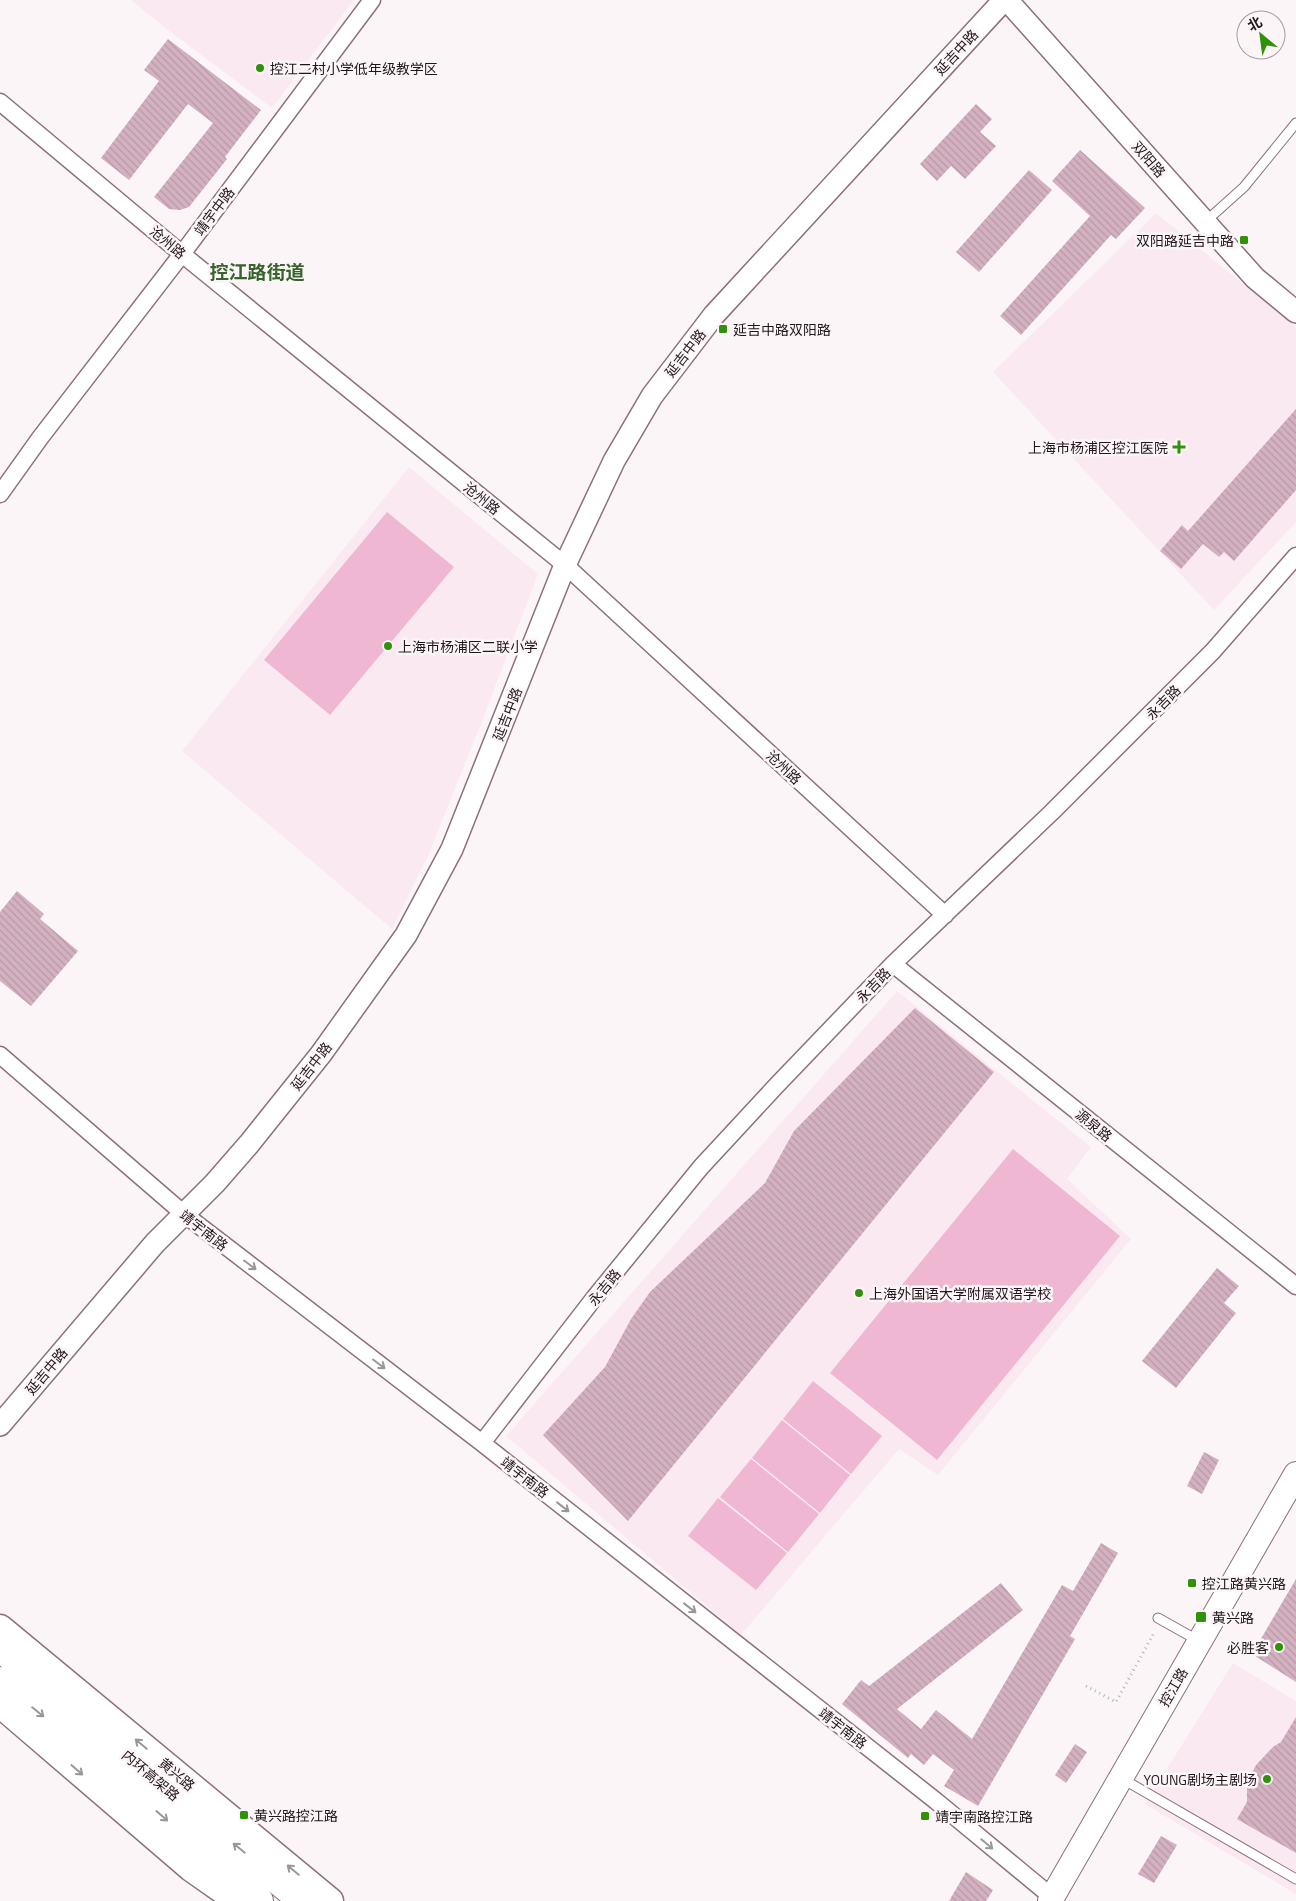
<svg xmlns="http://www.w3.org/2000/svg" width="1296" height="1901" viewBox="0 0 1296 1901" font-family="'Titillium Web','Noto Sans SC',sans-serif">
  <style>
    .built { fill: #fbe9f1 }
    .pitch { fill: #efb7d1 }
    .building { fill: url(#building-back-hatch) }
    .lines { fill: none; stroke-linecap: round; stroke-linejoin: round }
    .service-casing { stroke: #8e6f7d; stroke-width: 11 }
    .minor-casing { stroke: #8e6f7d; stroke-width: 19 }
    .tertiary-casing { stroke: #8e6f7d; stroke-width: 24 }
    .secondary-casing { stroke: #8e6f7d; stroke-width: 26 }
    .primary-casing { stroke: #8e6f7d; stroke-width: 29 }
    .trunk-casing { stroke: #8e6f7d; stroke-width: 30 }
    .path { stroke: #b9b0b4; stroke-width: 3; stroke-dasharray: 1 4; stroke-linecap: butt }
    .service { stroke: #fff; stroke-width: 9 }
    .minor { stroke: #fff; stroke-width: 16 }
    .tertiary { stroke: #fff; stroke-width: 21 }
    .secondary { stroke: #fff; stroke-width: 24 }
    .primary { stroke: #fff; stroke-width: 26 }
    .trunk { stroke: #fff; stroke-width: 28 }
    .oneway { stroke: #9c9699 }
    .poi-dot { fill: #32910b; stroke: #fcf5f8; stroke-width: 2 }
    .labels { text-anchor: middle; dominant-baseline: central; stroke-width: 5; stroke-linejoin: round; paint-order: stroke }
    .street-label { font-size: 14px; fill: #22161c; stroke: #fcf5f8 }
    .poi-label { font-size: 14px; fill: #22161c; stroke: #fcf5f8; text-anchor: start }
    .district-label { font-size: 19px; font-weight: bold; fill: #37642b; stroke: #fcf5f8 }
  </style>
  <defs>
    <pattern id="building-back-hatch" width="6" height="6" patternUnits="userSpaceOnUse" patternTransform="scale(1.25)"><rect width="6" height="6" fill="#d4b1c1"/><path d="M-1 5l2 2M0 0l6 6M5-1l2 2" fill="none" stroke="#b698a5"/></pattern>
  </defs>
  <rect width="100%" height="100%" fill="#fcf5f8"/>
  <path class="built" d="M131,0H354L272,108L164,27Z
    M1156,213L1296,327V522L1214,610L993,372Z
    M409,467L538,574L483,719L428,856L392,929L182,751Z
    M897,991L1091,1147L1067,1179L1131,1239L938,1475L899,1449L741,1635L506,1436Z
    M1233,1663L1296,1701V1894L1145,1804Z"/>
  <path class="pitch" d="M387,512L454,567L330,715L264,660Z
    M1013,1149L1120,1236L937,1460L830,1373Z
    M813,1381L882,1436L851,1474L783,1419Z
    M782,1420L850,1475L820,1513L752,1458Z
    M751,1459L819,1514L788,1552L720,1497Z
    M718,1498L787,1553L756,1590L688,1536Z"/>
  <path class="building" d="M168,39L261,110L225,157L227,159L189,207L180,210L169,209L154,197L213,123L188,104L129,180L101,158L159,81L144,70Z
    M976,104L992,119L980,132L996,146L965,179L951,166L937,181L920,164Z
    M1080,150L1145,208L1116,239L1111,235L1021,335L1000,316L1090,216L1052,181Z
    M1029,170L1052,190L979,272L956,252Z
    M1296,409V490L1234,561L1224,552L1219,557L1203,544L1181,569L1160,551L1182,525L1188,531Z
    M17,891L44,914L40,919L78,951L31,1006L0,981V912Z
    M915,1008L994,1072L628,1521L543,1435L605,1367L631,1319L650,1292L765,1183L794,1131Z
    M1217,1268L1239,1286L1224,1303L1236,1313L1176,1388L1142,1361Z
    M1204,1452L1219,1460L1202,1494L1187,1486Z
    M1101,1543L1118,1553L1070,1636L1075,1639L978,1806L944,1786L954,1770L933,1754L924,1765L911,1754L908,1758L842,1704L861,1680L869,1686L1001,1583L1023,1610L897,1709L921,1729L936,1710L972,1739L1062,1585L1073,1591Z
    M1296,1579V1682L1252,1654Z
    M1296,1717V1853L1237,1819L1247,1802V1783L1256,1765L1273,1747L1281,1742Z
    M1075,1744L1087,1752L1066,1783L1055,1775Z
    M1161,1836L1177,1845L1154,1883L1138,1874Z
    M966,1872L993,1890L986,1901H949Z"/>
  <g class="lines">
    <g class="service-casing">
      <path id="service" d="M1205,222L1244,187L1296,123
        M1158,1618L1199,1641
        M1121,1778L1296,1879"/>
    </g>
    <g class="minor-casing">
      <path id="minor" d="M0,102L182,254L565,565L945,915
        M0,494L40,438L182,254L372,0
        M893,964L1296,1286
        M0,1055L184,1214L482,1443L936,1801L1052,1897
        M482,1443L595,1297L701,1167L776,1086L893,964L1052,812L1213,651L1296,556"/>
    </g>
    <g class="tertiary-casing">
      <path id="tertiary" d="M1007,0L1255,278L1296,312
        M0,1425L155,1243L215,1183L249,1144L321,1054L406,935L452,849L565,565L614,461L652,396L714,315L1004,0"/>
    </g>
    <g class="secondary-casing">
      <path id="secondary" d="M1050,1901L1296,1474"/>
    </g>
    <g class="primary-casing">
      <path id="primary" d="M0,1628L330,1901
        M0,1704L191,1868L238,1901"/>
    </g>
    <g class="trunk-casing">
      <path id="trunk" d="M0,1647L152,1777L303,1901
        M0,1681L101,1763L259,1901"/>
    </g>
    <path class="path" d="M1086,1686L1116,1702L1155,1631"/>
    <use href="#service" class="service"/>
    <use href="#minor" class="minor"/>
    <use href="#tertiary" class="tertiary"/>
    <use href="#secondary" class="secondary"/>
    <use href="#primary" class="primary"/>
    <use href="#trunk" class="trunk"/>
  </g>
  <defs><path id="oneway-shaft" d="M-6 0H5M1.5-3L5.5 0L1.5 3" fill="none" stroke-width="1.6" stroke-linecap="round" stroke-linejoin="round" transform="scale(1.25)"/></defs>
  <g class="oneway">
    <use href="#oneway-shaft" transform="translate(250 1265) rotate(37)"/>
    <use href="#oneway-shaft" transform="translate(379 1364) rotate(37)"/>
    <use href="#oneway-shaft" transform="translate(563 1507) rotate(38)"/>
    <use href="#oneway-shaft" transform="translate(690 1608) rotate(38)"/>
    <use href="#oneway-shaft" transform="translate(38 1712) rotate(39)"/>
    <use href="#oneway-shaft" transform="translate(141 1744) rotate(-140)"/>
    <use href="#oneway-shaft" transform="translate(77 1770) rotate(41)"/>
    <use href="#oneway-shaft" transform="translate(162 1816) rotate(41)"/>
    <use href="#oneway-shaft" transform="translate(987 1844) rotate(40)"/>
    <use href="#oneway-shaft" transform="translate(239 1848) rotate(-141)"/>
    <use href="#oneway-shaft" transform="translate(293 1870) rotate(-140)"/>
  </g>
  <g class="poi-dot">
    <circle cx="260" cy="68" r="5"/>
    <rect x="1239" y="235" width="10" height="10" rx="2.5"/>
    <rect x="718" y="324" width="10" height="10" rx="2.5"/>
    <path d="M1176.5 439.5h5v5h5v5h-5v5h-5v-5h-5v-5h5z"/>
    <circle cx="388" cy="646" r="5"/>
    <circle cx="859" cy="1293" r="5"/>
    <rect x="1187" y="1578" width="10" height="10" rx="2.5"/>
    <rect x="1195" y="1611" width="12" height="12" rx="2.5"/>
    <circle cx="1279" cy="1647" r="5"/>
    <circle cx="1267" cy="1779" r="5"/>
    <rect x="239" y="1810" width="10" height="10" rx="2.5"/>
    <rect x="920" y="1811" width="10" height="10" rx="2.5"/>
  </g>
  <g class="labels">
    <g class="street-label">
      <text transform="translate(956 52) rotate(-47)">延吉中路</text>
      <text transform="translate(1149 159) rotate(49)">双阳路</text>
      <text transform="translate(214 211) rotate(-53)">靖宇中路</text>
      <text transform="translate(168 242) rotate(40)">沧州路</text>
      <text transform="translate(685 353) rotate(-52)">延吉中路</text>
      <text transform="translate(482 498) rotate(39)">沧州路</text>
      <text transform="translate(1163 702) rotate(-45)">永吉路</text>
      <text transform="translate(507 714) rotate(-69)">延吉中路</text>
      <text transform="translate(784 767) rotate(43)">沧州路</text>
      <text transform="translate(873 985) rotate(-46)">永吉路</text>
      <text transform="translate(311 1066) rotate(-52)">延吉中路</text>
      <text transform="translate(1094 1125) rotate(39)">源泉路</text>
      <text transform="translate(204 1230) rotate(38)">靖宇南路</text>
      <text transform="translate(604 1287) rotate(-51)">永吉路</text>
      <text transform="translate(46 1371) rotate(-50)">延吉中路</text>
      <text transform="translate(525 1477) rotate(38)">靖宇南路</text>
      <text transform="translate(1173 1687) rotate(-60)">控江路</text>
      <text transform="translate(843 1728) rotate(38)">靖宇南路</text>
      <text transform="translate(177 1774) rotate(40)">黄兴路</text>
      <text transform="translate(151 1775) rotate(40)">内环高架路</text>
    </g>
    <g class="poi-label">
      <text x="270" y="68">控江二村小学低年级教学区</text>
      <text x="1234" y="240" text-anchor="end">双阳路延吉中路</text>
      <text x="733" y="329">延吉中路双阳路</text>
      <text x="1168" y="447" text-anchor="end">上海市杨浦区控江医院</text>
      <text x="398" y="646">上海市杨浦区二联小学</text>
      <text x="869" y="1293">上海外国语大学附属双语学校</text>
      <text x="1202" y="1583">控江路黄兴路</text>
      <text x="1212" y="1617">黄兴路</text>
      <text x="1269" y="1647" text-anchor="end">必胜客</text>
      <text x="1257" y="1779" text-anchor="end">YOUNG剧场主剧场</text>
      <text x="254" y="1815">黄兴路控江路</text>
      <text x="935" y="1816">靖宇南路控江路</text>
    </g>
    <g class="district-label">
      <text x="257" y="271">控江路街道</text>
    </g>
  </g>
  <g transform="translate(1261 35) rotate(331)"><circle r="24" fill="#fcf5f8" stroke="#a59ca0"/>
  <path d="M0-4L9 19L0 12L-9 19Z" fill="#32910b"/>
  <text y="-8" font-size="14" font-weight="bold" text-anchor="middle" fill="#22161c">北</text>
  </g>
</svg>
